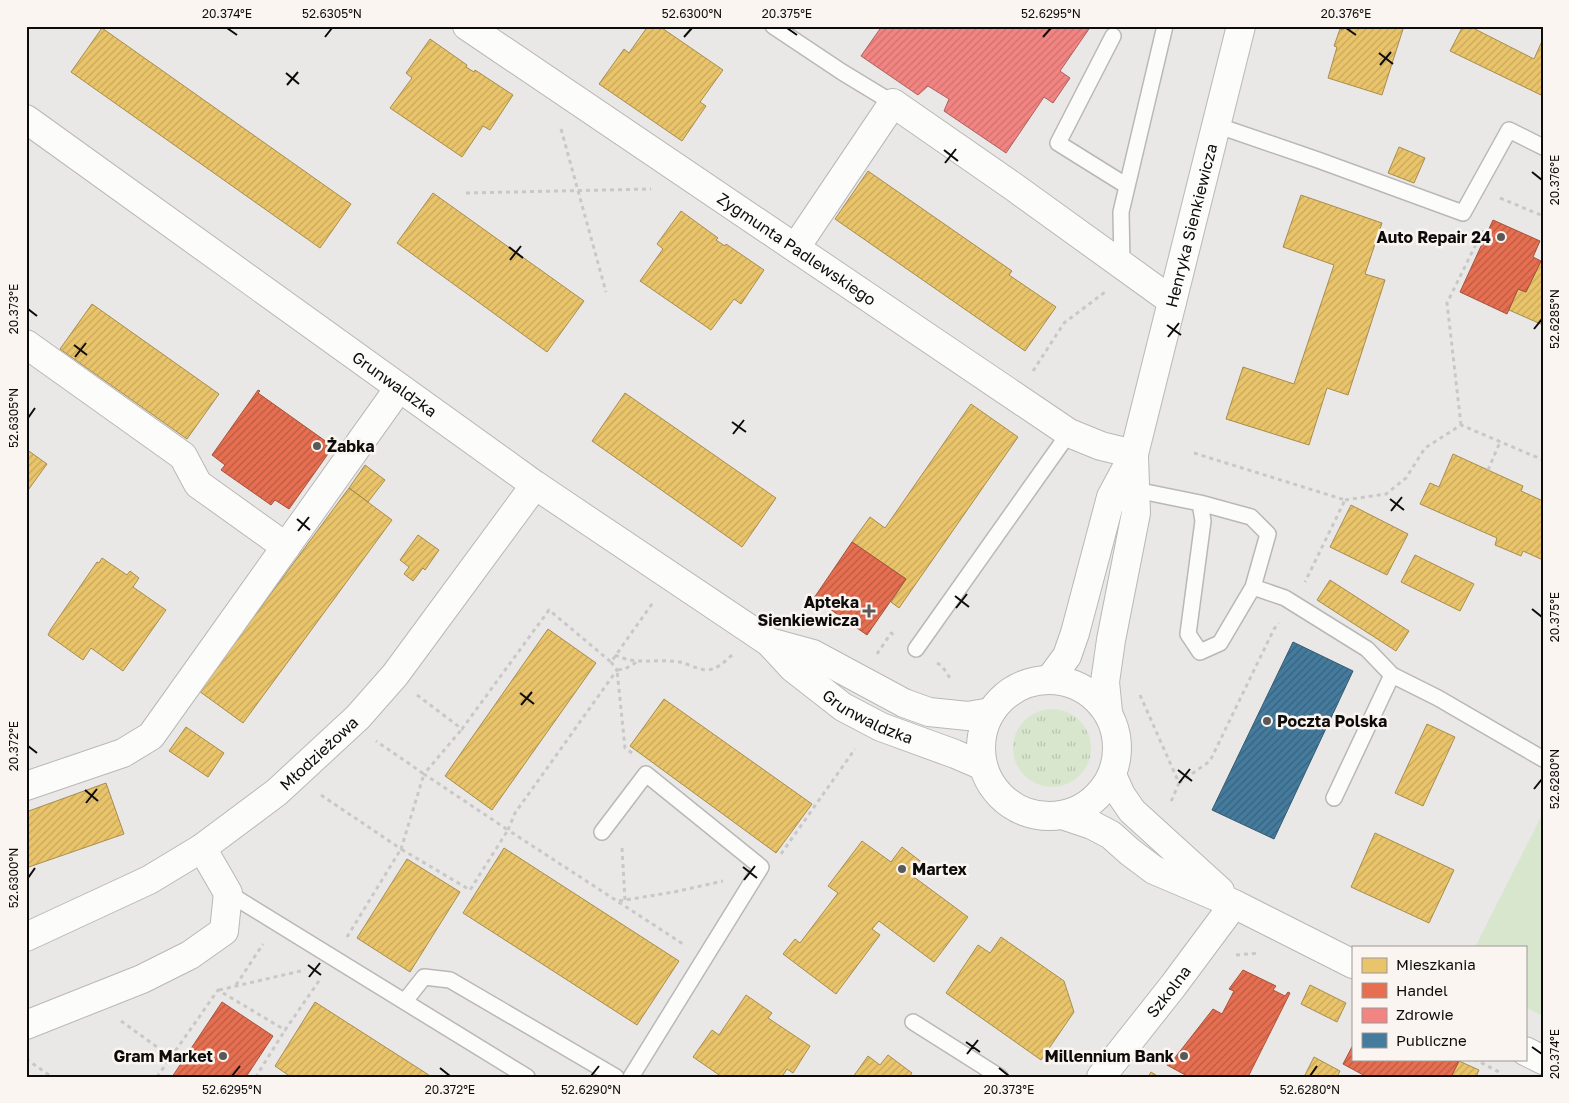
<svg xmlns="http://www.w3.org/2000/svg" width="1569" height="1103" viewBox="0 0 1569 1103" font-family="'Golos Text',sans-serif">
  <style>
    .grass { fill: url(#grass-tufts) }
    .green { fill: #d7e6cd }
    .homes { fill: url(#homes-hatch); stroke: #a78d4e }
    .shops { fill: url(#shops-hatch); stroke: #a6513c }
    .health { fill: url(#health-hatch); stroke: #ae605e }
    .public { fill: url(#public-hatch); stroke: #345a71 }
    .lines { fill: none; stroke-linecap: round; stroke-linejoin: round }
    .lane-casing { stroke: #b9b8b6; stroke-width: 18 }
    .street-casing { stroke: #b9b8b6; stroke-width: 30 }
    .secondary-casing { stroke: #b9b8b6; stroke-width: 30 }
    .path { stroke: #c9c8c8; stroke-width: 3; stroke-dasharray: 4 4; stroke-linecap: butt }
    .lane { stroke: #fcfcfb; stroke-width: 15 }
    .street { stroke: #fcfcfb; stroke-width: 28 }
    .secondary { stroke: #fcfcfb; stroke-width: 28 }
    .ticks { fill: none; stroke: #0e0c0b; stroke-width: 2 }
    .poi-dot { fill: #5b5958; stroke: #faf5f1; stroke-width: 2 }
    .labels { text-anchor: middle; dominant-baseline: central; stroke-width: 5; stroke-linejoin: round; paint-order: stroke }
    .street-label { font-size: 16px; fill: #0e0c0b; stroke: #faf5f1 }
    .poi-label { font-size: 16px; font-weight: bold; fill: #0e0c0b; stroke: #faf5f1; text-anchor: end }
    .neatline { fill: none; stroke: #0e0c0b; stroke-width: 2 }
    .ticks-label { font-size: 12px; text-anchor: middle; fill: #0e0c0b }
  </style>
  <defs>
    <pattern id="grass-tufts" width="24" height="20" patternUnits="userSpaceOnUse" patternTransform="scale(1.25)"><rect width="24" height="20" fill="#d7e6cd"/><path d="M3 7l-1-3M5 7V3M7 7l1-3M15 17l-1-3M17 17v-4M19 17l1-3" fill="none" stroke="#b7c4af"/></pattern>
    <pattern id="homes-hatch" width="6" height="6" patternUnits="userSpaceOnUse" patternTransform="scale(1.25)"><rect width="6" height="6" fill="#e9c46a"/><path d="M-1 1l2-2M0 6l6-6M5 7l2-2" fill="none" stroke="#c7a75b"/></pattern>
    <pattern id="shops-hatch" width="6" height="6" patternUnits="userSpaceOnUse" patternTransform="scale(1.25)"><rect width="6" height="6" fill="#e76f51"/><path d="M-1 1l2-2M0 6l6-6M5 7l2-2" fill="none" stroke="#ba5a41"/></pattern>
    <pattern id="health-hatch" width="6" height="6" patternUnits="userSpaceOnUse" patternTransform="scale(1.25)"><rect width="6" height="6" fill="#f28482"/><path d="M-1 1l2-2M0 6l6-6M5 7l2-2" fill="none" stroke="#ce716f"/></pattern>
    <pattern id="public-hatch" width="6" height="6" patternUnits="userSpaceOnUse" patternTransform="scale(1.25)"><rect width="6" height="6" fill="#457b9d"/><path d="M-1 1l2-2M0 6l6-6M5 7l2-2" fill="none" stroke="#38637e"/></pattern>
  </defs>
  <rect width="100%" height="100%" fill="#eae8e6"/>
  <path class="grass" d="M1013 748a39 39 0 1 1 78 0a39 39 0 1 1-78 0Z"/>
  <path class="green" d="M1543,813V1016L1525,1007V947H1475Z"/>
  <path class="homes" d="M648,26H659L723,70L700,102L706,106L682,141L599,84L624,49L629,53Z
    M1344,26H1404L1382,95L1328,78L1337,47L1334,46L1340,29L1343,30Z
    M1463,26H1469L1534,59L1543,39V96L1450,51Z
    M102,28L351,204L320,248L71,72Z
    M430,39L467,65L466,67L474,72L475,70L513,95L490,130L483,126L462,157L390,108L412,78L406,73Z
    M1399,147L1425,158L1414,183L1388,173Z
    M868,171L1012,271L1009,275L1056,307L1025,351L835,219Z
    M433,193L584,301L547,352L397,243Z
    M1301,195L1382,223L1365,274L1385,280L1348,395L1327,388L1309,445L1226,419L1243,367L1294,384L1334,265L1283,247Z
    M681,211L718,238L716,240L725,246L726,244L764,270L741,304L734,299L711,330L640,281L663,249L657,244Z
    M1541,261L1543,262V325L1509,310L1518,289L1526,292Z
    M92,304L219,394L187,439L60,349Z
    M625,393L776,498L742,547L592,441Z
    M971,404L1018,437L899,608L891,602L906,579L852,542L870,517L885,528Z
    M26,449L47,464L26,493Z
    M1453,454L1523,486L1521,491L1543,501V560L1523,551L1521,556L1495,545L1497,538L1420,504L1430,483L1439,487Z
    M365,465L385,480L368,502L349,488Z
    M349,488L392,520L243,723L199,691Z
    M1351,505L1408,534L1387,575L1330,547Z
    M418,535L439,550L425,570L423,568L413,581L404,574L409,567L400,560Z
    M1415,555L1474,584L1460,611L1401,582Z
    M102,558L127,575L130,571L139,578L133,587L166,610L123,671L91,648L83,660L48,635L51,629L97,562L99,563Z
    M1330,580L1409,631L1396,651L1317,600Z
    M548,629L596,663L492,810L445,776Z
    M664,699L812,804L776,853L630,746Z
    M1427,724L1455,737L1423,806L1395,793Z
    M186,727L224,753L208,777L169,751Z
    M106,783L124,834L26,868V812Z
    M1375,833L1454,870L1429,923L1351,887Z
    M862,841L891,862L902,847L924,864L914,877L968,917L934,962L879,921L872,929L880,935L836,994L783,954L795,939L800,943L838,893L828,886Z
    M504,848L679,961L637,1025L463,913Z
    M407,859L460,892L410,972L357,938Z
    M1001,937L1064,981L1074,1012L1041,1060L946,993L978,945L990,953Z
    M1310,985L1346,1003L1337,1022L1301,1004Z
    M746,995L772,1013L768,1018L810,1046L793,1073L787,1069L782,1077H722L693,1057L712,1030L719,1035Z
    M315,1002L432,1077H291L275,1066Z
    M888,1055L912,1073L909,1077H853L868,1056L880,1065Z
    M1314,1057L1340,1071L1337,1077H1304Z
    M1459,1061L1479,1070L1476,1077H1451Z
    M1151,1072L1159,1077H1148Z"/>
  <path class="shops" d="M1493,220L1540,241L1533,257L1541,261L1526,292L1518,289L1507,314L1460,292Z
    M258,390L260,391L258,393L331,445L333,443L335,444L289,509L275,500L271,505L221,470L225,465L212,455Z
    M852,542L906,579L867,635L814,598Z
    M1243,970L1276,986L1273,990L1285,996L1288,992L1290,993L1248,1077H1189L1167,1065L1168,1063L1170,1064L1213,1009L1222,1014L1234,991L1229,989Z
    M222,1002L273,1036L246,1077H172Z
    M1353,1045V1059L1459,1061L1451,1077H1367L1343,1064Z"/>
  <path class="health" d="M882,26H1091L1060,71L1070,78L1053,103L1044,97L1006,153L944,111L949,99L928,86L918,95L861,56Z"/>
  <path class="public" d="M1293,642L1353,671L1274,839L1212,810Z"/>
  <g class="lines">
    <g class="lane-casing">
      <path id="lane" d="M773,26L842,72L893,103
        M1113,36L1058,143L1127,186
        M1216,125L1318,160L1463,213L1509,130L1543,147
        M1122,264L1121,212L1165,26
        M1131,489L1200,503L1203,521L1188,634L1200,652L1220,643L1253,587L1268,534L1251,517L1200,503
        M1253,587L1285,598L1367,649L1392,675L1334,798
        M916,649L1069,433
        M1392,675L1438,698L1543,759
        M602,832L646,774L761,867L631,1077
        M228,893L527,1077
        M405,1001L424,977L450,980L616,1077
        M913,1022L1000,1077"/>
    </g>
    <g class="street-casing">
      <g id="street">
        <path id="s1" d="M467,26L1069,433L1101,446L1134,454"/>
        <path d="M796,247L893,103L1014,187L1172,301"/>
        <path d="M26,344L183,456L198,484L286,547"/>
        <path id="s2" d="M1050,679L1067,656L1075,633L1111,497L1134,454L1241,26"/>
        <path d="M1108,712L1105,682L1111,640L1136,513L1134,456"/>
        <path d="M26,786L123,753L151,736L399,388"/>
        <path id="s3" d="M26,937L149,880L202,848L277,792L358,717L395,675L535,485"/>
        <path d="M26,1025L142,979L190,955L224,931L228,893L202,848"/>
        <path id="s4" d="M1101,1077L1173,986L1234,904"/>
      </g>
    </g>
    <g class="secondary-casing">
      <g id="secondary">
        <path id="s5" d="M26,119L535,485L769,642L793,668L843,707L881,727L955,754L983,766"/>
        <path d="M769,642L813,654L904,703L929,712L968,716L991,712"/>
        <circle cx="1049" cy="748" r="68"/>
        <path d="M1112,775L1121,795L1132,811L1220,891"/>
        <path d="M1062,815L1092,825L1111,835L1130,852L1154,870L1234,904L1353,964"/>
        <path d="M1525,1051L1543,1060"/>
      </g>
    </g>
    <path class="path" d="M561,129L606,292
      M466,193L651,189
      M1500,198L1543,216
      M1033,371L1064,323L1105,292
      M1461,425L1447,303L1483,230
      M1194,453L1345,500L1305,582
      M1488,470L1500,442
      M1345,500L1386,494L1406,478L1425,448L1461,425L1543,460
      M877,654L891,633L896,636
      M615,655C638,666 655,658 680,662C688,664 697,669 706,670C717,670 724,662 732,655
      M611,662L617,670L515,813L508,830L683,944
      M937,663L942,666L952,681
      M417,695L462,729L549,610L611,662L654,601
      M1140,695L1179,783L1170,804
      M632,753L625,748L617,670L625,669L637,662
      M1179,783L1210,761L1274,629L1279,623
      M321,795L401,849L424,774L376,741
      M622,848L625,900
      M781,854L855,749
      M619,901L674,892L723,881
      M347,937L401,849L470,890L508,830L424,774L462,729
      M1236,955L1260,953
      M236,985L263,944
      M219,990L305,970
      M121,1021L171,1057
      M26,1059L52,1077
      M1474,1059L1501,1073
      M157,1077L218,990L285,1030L321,978
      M259,1077L257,1075L285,1030"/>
    <use href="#lane" class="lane"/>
    <use href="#street" class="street"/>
    <use href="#secondary" class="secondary"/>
  </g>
  <path class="ticks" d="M227,28L237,35M787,28L797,35M1346,28L1356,35M325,37L332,28M684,37L692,28M1043,37L1051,28M1379,53L1393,64M1380,65L1391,52M286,73L299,84M287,85L298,72M944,150L958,161M945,163L956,149M1532,172L1542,180M509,247L523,258M510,260L521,246M28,309L37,316M1167,325L1181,335M1534,329L1542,319M1168,337L1179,323M74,345L87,355M75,357L86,343M28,418L35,408M732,422L746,432M733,434L744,420M1390,499L1404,510M1391,511L1402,497M297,519L310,530M298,531L309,517M955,596L969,607M956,608L967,594M1532,609L1542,617M520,693L534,704M521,705L532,692M28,746L37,753M1178,770L1192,781M1179,783L1190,769M1534,789L1542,779M85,790L98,801M86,803L97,789M743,867L757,878M28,878L35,868M744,880L755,866M308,965L321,975M309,977L320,963M966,1042L980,1052M1532,1047L1542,1054M967,1054L978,1040M440,1068L450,1076M999,1068L1009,1076M232,1076L240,1066M591,1076L599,1066M1310,1076L1317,1066"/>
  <g class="poi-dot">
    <circle cx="1501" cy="237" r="5"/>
    <circle cx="317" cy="446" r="5"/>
    <path d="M866.5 603.5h5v5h5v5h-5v5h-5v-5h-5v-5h5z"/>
    <circle cx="1267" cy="721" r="5"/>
    <circle cx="902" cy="869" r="5"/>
    <circle cx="223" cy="1056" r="5"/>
    <circle cx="1184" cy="1056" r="5"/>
  </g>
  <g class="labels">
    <g class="street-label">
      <text stroke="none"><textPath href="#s2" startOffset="478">Henryka Sienkiewicza</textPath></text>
      <text stroke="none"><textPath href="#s1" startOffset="398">Zygmunta Padlewskiego</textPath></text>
      <text stroke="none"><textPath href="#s5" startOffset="454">Grunwaldzka</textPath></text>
      <text stroke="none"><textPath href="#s5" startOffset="1034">Grunwaldzka</textPath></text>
      <text stroke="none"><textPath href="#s3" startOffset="348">Młodzieżowa</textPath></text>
      <text stroke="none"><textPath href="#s4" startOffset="109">Szkolna</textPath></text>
    </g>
    <g class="poi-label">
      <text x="1491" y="237">Auto Repair 24</text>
      <text x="327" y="446" text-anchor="start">Żabka</text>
      <text x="859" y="602">Apteka<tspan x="859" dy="18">Sienkiewicza</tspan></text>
      <text x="1277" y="721" text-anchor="start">Poczta Polska</text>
      <text x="912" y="869" text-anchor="start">Martex</text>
      <text x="213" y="1056">Gram Market</text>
      <text x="1174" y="1056">Millennium Bank</text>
    </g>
  </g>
  <rect width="1569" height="1103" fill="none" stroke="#faf5f1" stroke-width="55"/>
  <rect x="1352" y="946" width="175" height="115" fill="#faf5f1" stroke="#9c9895"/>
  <rect x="1362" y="958" width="25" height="15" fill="#e9c46a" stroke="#9c9895"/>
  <text x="1396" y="970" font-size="15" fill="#0e0c0b">Mieszkania</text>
  <rect x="1362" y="983" width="25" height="15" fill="#e76f51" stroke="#9c9895"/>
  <text x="1396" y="996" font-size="15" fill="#0e0c0b">Handel</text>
  <rect x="1362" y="1008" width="25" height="15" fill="#f28482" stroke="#9c9895"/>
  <text x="1396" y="1020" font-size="15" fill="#0e0c0b">Zdrowie</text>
  <rect x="1362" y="1033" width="25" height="15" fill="#457b9d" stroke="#9c9895"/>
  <text x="1396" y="1046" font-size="15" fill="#0e0c0b">Publiczne</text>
  <rect x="28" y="28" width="1514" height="1048" class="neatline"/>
  <g class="ticks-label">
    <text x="227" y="18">20.374°E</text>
    <text x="332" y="18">52.6305°N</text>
    <text x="692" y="18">52.6300°N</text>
    <text x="787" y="18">20.375°E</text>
    <text x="1051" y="18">52.6295°N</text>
    <text x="1346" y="18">20.376°E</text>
    <text transform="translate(1555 180) rotate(-90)" y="4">20.376°E</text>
    <text transform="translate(14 309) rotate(-90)" y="4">20.373°E</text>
    <text transform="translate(1555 319) rotate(-90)" y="4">52.6285°N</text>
    <text transform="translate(14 418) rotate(-90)" y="4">52.6305°N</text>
    <text transform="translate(1555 617) rotate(-90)" y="4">20.375°E</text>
    <text transform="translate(14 746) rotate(-90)" y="4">20.372°E</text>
    <text transform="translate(1555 779) rotate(-90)" y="4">52.6280°N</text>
    <text transform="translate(14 878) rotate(-90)" y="4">52.6300°N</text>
    <text transform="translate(1555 1054) rotate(-90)" y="4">20.374°E</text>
    <text x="232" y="1094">52.6295°N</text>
    <text x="450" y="1094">20.372°E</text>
    <text x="591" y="1094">52.6290°N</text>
    <text x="1009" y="1094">20.373°E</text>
    <text x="1310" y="1094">52.6280°N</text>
  </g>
</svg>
